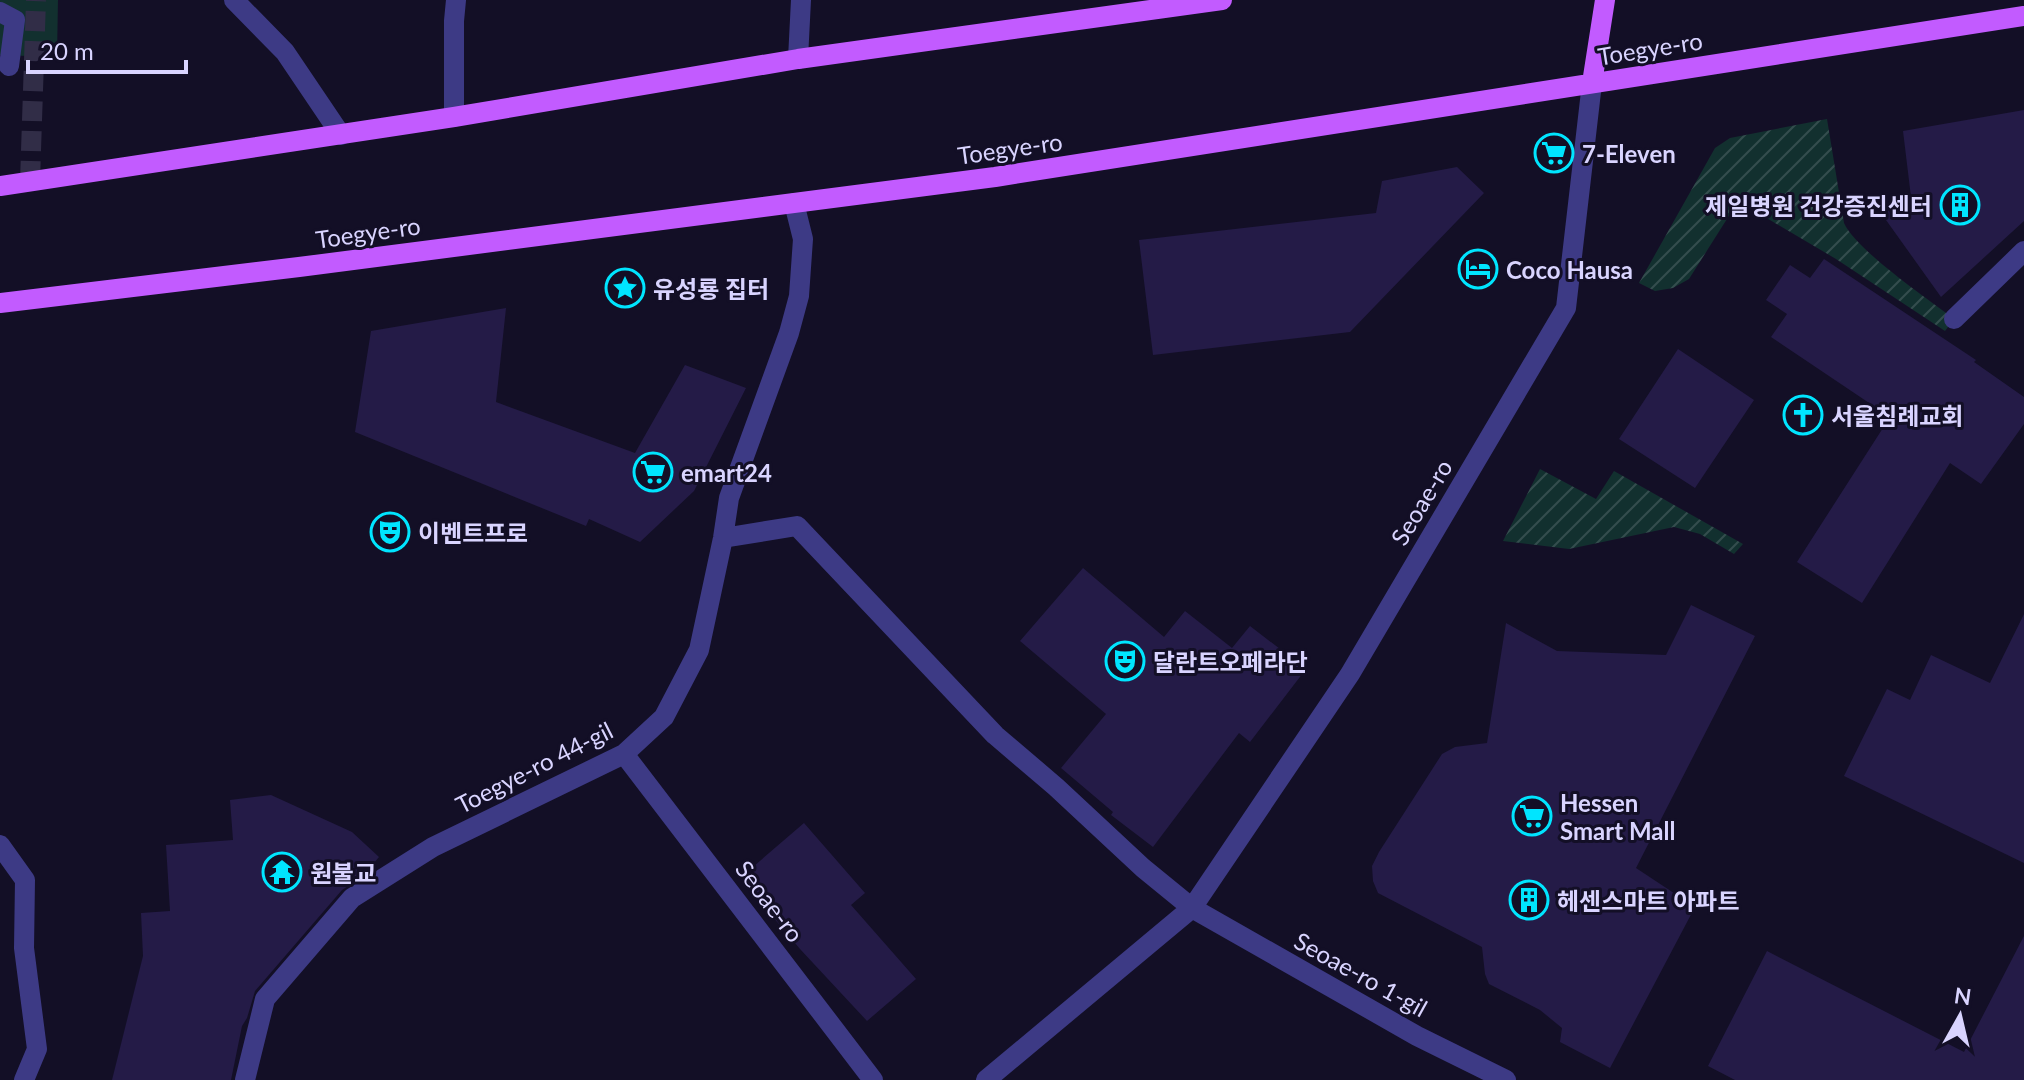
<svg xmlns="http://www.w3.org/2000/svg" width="2024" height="1080" viewBox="0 0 2024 1080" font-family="Lato,'Noto Sans KR',sans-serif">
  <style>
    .green { fill: #12302f }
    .garden { fill: url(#garden-furrows) }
    .building { fill: #241b47 }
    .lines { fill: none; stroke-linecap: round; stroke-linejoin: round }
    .minor-tunnel { stroke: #312d47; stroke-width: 20; stroke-dasharray: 20 10; stroke-linecap: butt }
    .minor { stroke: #3d3a85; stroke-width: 20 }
    .major { stroke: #c25bff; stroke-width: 20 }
    .labels { text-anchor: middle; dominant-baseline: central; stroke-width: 6; stroke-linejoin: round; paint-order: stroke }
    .street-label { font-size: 24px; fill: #d9d4ff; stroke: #130f26 }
    .poi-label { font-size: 24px; font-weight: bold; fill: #d9d4ff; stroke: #130f26; text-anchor: start }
  </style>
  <defs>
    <pattern id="garden-furrows" width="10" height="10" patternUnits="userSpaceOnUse" patternTransform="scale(2)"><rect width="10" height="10" fill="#12302f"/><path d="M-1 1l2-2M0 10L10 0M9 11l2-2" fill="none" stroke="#344d4e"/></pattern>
  </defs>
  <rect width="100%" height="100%" fill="#130f26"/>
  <path class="green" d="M0,0H58L57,57L0,55Z"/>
  <path class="garden" d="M1827,119L1844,223C1857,251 1927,298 1954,319L1945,331L1836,259L1748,207L1732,211L1689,279L1673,288L1655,291L1639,283L1715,148L1730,138Z
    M1540,469L1596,499L1614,471L1743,544L1734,554L1700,534L1674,527L1569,549L1503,541Z"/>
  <path class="building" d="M2024,110V221L1941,297L1881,213L1911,197L1903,131Z
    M1457,167L1484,193L1350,332L1153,355L1139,240L1376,213L1382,181Z
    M1824,259L1976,360L1974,362L2024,397V424L1981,484L1950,463L1862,603L1797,562L1890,417L1771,337L1787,314L1766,300L1790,265L1810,278Z
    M506,308L496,402L635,453L685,365L746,388L694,491L640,542L589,519L586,526L355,432L371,331Z
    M1678,349L1754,400L1695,488L1619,439Z
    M1083,568L1164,637L1185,611L1232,648L1250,626L1306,669L1250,742L1239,733L1153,847L1111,815L1113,812L1061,768L1106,714L1020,641Z
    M1691,605L1755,636L1636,868L1695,907L1610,1068L1560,1042L1562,1028L1540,1010L1489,984L1485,974L1482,947L1378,893L1373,881L1372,866L1379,852L1442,754L1455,747L1487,743L1506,623L1557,651L1666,655Z
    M2024,614V863L1844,776L1887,689L1910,700L1931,655L1990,683Z
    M271,795L352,832L379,857L363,876L342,890L255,991L247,1018L242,1026L231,1080H112L143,956L141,913L170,911L166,845L233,840L230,800Z
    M804,823L865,893L851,905L916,979L867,1021L800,949L740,878Z
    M2024,936V1080H1735L1708,1066L1767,951L1964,1052Z"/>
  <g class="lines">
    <path class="minor-tunnel" d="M30,181L36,0"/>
    <path class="minor" d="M234,0L285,52L341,135
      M0,12L15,20L9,66
      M798,59L801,0
      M454,117V21L456,0
      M1954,319L2024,251
      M723,538L797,526L995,735L1056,787L1143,868L1192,908L1417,1036L1506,1080
      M624,754L873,1080
      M0,845L25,880L24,948L37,1049L24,1080
      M245,1080L265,999L352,898L433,847L624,754L664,717L699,650L723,538L729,498L789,333L799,296L803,239L794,203
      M986,1080L1192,908L1350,674L1566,308L1592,83"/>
    <path class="major" d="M1592,83L1605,0
      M0,186L454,117L798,59L1222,0
      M0,303L299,267L995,177L2024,16"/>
  </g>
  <defs>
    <g id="supermarket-ring" transform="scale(2)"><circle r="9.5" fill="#130f26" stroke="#00e5ff" stroke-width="1.5"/><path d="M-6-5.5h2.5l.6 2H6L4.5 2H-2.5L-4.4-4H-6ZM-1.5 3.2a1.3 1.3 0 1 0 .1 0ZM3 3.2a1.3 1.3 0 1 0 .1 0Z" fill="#00e5ff"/></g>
    <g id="building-ring" transform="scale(2)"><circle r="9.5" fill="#130f26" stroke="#00e5ff" stroke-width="1.5"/><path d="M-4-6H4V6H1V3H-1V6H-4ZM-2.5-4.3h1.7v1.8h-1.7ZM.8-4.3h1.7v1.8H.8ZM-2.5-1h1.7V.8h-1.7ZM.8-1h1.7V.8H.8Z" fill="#00e5ff"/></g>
    <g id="hotel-ring" transform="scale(2)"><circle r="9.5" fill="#130f26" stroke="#00e5ff" stroke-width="1.5"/><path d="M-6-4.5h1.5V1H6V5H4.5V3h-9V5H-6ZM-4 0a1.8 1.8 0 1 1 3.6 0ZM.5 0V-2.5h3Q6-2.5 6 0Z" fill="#00e5ff"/></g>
    <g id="sight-ring" transform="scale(2)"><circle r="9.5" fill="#130f26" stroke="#00e5ff" stroke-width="1.5"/><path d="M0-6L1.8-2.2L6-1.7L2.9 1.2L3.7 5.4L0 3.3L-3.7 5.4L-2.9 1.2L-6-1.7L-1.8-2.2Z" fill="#00e5ff"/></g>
    <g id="church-ring" transform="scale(2)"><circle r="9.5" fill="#130f26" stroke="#00e5ff" stroke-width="1.5"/><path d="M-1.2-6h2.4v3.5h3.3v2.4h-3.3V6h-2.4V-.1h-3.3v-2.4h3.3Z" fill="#00e5ff"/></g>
    <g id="theatre-ring" transform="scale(2)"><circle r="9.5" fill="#130f26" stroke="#00e5ff" stroke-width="1.5"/><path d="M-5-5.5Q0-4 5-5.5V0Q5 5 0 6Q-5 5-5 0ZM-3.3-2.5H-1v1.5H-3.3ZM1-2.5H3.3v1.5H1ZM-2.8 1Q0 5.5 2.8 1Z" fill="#00e5ff"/></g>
    <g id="temple-ring" transform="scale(2)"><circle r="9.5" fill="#130f26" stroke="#00e5ff" stroke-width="1.5"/><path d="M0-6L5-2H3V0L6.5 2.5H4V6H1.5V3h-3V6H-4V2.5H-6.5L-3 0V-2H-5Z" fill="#00e5ff"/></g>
  </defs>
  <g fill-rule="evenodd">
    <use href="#supermarket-ring" x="1554" y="153"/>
    <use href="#building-ring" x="1960" y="205"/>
    <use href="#hotel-ring" x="1478" y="269"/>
    <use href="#sight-ring" x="625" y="288"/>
    <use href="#church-ring" x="1803" y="415"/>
    <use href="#supermarket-ring" x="653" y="472"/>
    <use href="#theatre-ring" x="390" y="532"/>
    <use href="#theatre-ring" x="1125" y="661"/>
    <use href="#supermarket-ring" x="1532" y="816"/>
    <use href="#temple-ring" x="282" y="872"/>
    <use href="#building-ring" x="1529" y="900"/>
  </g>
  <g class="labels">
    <g class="street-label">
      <text transform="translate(1650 48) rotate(-9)">Toegye-ro</text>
      <text transform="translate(1010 148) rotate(-8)">Toegye-ro</text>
      <text transform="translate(368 232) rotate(-8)">Toegye-ro</text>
      <text transform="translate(1421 502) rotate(-59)">Seoae-ro</text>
      <text transform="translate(534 767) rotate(-27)">Toegye-ro 44-gil</text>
      <text transform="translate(770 901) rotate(53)">Seoae-ro</text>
      <text transform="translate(1361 974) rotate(29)">Seoae-ro 1-gil</text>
    </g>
    <g class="poi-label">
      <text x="1582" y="153">7-Eleven</text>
      <text x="1932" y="205" text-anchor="end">제일병원 건강증진센터</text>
      <text x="1506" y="269">Coco Hausa</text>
      <text x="653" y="288">유성룡 집터</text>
      <text x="1831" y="415">서울침례교회</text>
      <text x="681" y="472">emart24</text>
      <text x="418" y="532">이벤트프로</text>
      <text x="1153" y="661">달란트오페라단</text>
      <text x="1560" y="802">Hessen<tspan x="1560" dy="28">Smart Mall</tspan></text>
      <text x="310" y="872">원불교</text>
      <text x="1557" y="900">헤센스마트 아파트</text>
    </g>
  </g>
  <g transform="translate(1960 1016) rotate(8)" stroke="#130f26" stroke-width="6" paint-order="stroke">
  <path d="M0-6L14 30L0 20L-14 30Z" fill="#d9d4ff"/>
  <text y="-12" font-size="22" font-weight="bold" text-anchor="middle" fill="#d9d4ff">N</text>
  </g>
  <path d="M28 60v12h158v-12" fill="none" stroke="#d9d4ff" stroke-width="4"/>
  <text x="40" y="60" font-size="24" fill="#d9d4ff" stroke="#130f26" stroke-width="6" paint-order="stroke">20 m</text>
</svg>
